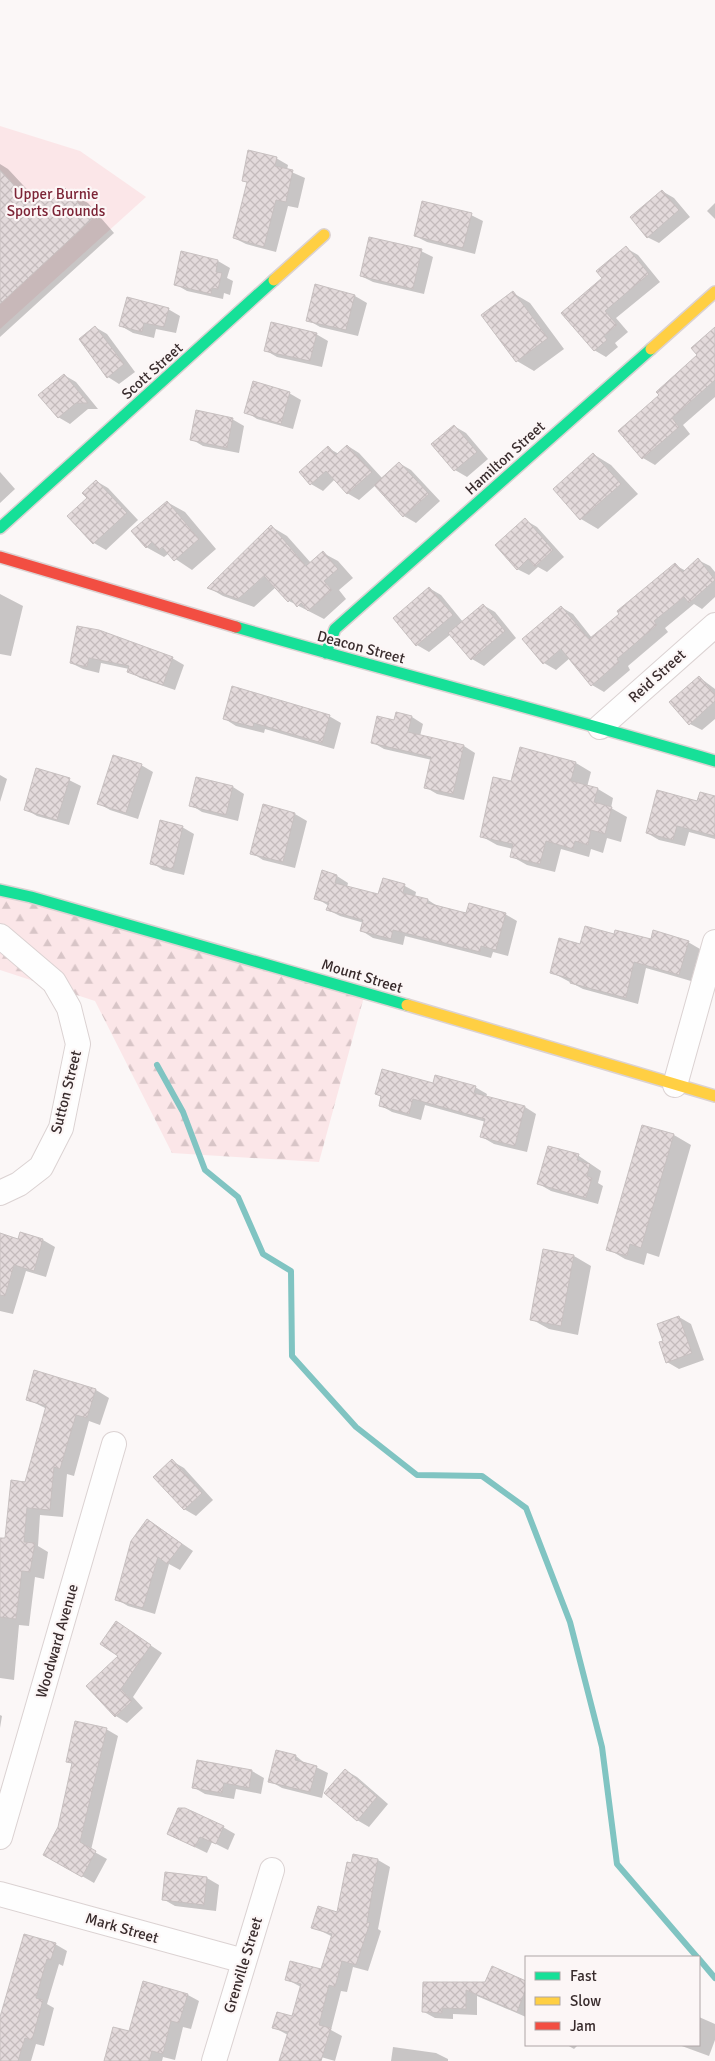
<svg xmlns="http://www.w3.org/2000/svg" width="715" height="2061" viewBox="0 0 715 2061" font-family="Signika,sans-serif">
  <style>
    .forest { fill: url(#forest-firs) }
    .park { fill: #fbe6e8 }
    .shadow { fill: #0003 }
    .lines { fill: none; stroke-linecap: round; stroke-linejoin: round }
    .stream { stroke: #80c4c2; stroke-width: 6 }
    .building { fill: url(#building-cross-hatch); stroke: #c7c0c0 }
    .street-casing { stroke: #dbd2d2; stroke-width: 26 }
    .fast-casing { stroke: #dbd2d2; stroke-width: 14 }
    .slow-casing { stroke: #dbd2d2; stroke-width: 14 }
    .jam-casing { stroke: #dbd2d2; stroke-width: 14 }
    .street { stroke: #fefefe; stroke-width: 24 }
    .fast { stroke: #16e098; stroke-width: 11 }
    .slow { stroke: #ffcf43; stroke-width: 11 }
    .jam { stroke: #f24e42; stroke-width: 11 }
    .labels { text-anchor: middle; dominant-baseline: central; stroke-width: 4.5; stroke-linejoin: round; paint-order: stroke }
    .park-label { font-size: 15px; fill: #7c2436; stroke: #fcf6f6 }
    .street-label { font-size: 15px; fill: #392c2d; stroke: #fcf6f6 }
  </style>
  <defs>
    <pattern id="forest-firs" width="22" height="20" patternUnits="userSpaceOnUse" patternTransform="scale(1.25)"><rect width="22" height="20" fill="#fbe6e8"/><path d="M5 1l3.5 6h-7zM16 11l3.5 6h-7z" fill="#d8c5c7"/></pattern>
    <pattern id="building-cross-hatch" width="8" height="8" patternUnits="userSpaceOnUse" patternTransform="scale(1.25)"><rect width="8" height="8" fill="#e3dadb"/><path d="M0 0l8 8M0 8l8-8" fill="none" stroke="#c4bbbc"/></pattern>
  </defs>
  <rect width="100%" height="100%" fill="#fbf7f7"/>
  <path class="forest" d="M0,890L365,993L319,1162L172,1153L95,1001L0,970Z"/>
  <path class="park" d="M0,126L80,151L146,197L0,329Z"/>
  <path class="shadow" d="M276,158L288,165L287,170L305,178L298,208L288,206L276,252L246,244L234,238L248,183L243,180Z
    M0,164L8,169L36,199L42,194L53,200L65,190L88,203L114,233L0,337Z
    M662,191L674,198L690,217L659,243L647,237Z
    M715,203V219L707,211Z
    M471,215L483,221L475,254L427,242L415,236Z
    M626,248L638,255L660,282L616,318L628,332L615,343L618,347L606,357L594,350L604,278Z
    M421,251L433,257L424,294L373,282L361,276Z
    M182,253L218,261L230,268L227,278L233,281L230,295L224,293L223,299L187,291L175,284Z
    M513,293L530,303L564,349L534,371L517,361Z
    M355,296L367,303L358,336L320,327L308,320Z
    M168,309L180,316L176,333L156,329L154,338L133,333L121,326Z
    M95,327L107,334L135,372L119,384L108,377L91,356Z
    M715,329V397L683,425L690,434L655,465L643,458L620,431L661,395L699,355Z
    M316,334L328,341L322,367L277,357L265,350Z
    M64,375L76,382L98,409H88L70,424L58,417Z
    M289,393L301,400L293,429L257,419L246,412Z
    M232,419L244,426L239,453L203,446L191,439Z
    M454,426L466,433L488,459L467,477L455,470L433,444Z
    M348,446L359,453L383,479L399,463L411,470L440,501L416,523L404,516L376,485L359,500L347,493L335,479L323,491L311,484L328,448L339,454Z
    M593,454L611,465L638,494L598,529L581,519L554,489Z
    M0,472L15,489L0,503Z
    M96,481L108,488L138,520L106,550L94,543L88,498Z
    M167,502L185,512L216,549L192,570L168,554L164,557L146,547Z
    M525,520L537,527L564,557L547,572L538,567L529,575L517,569Z
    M272,527L287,536L311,563L323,553L338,561L353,578L339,590L346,599L324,619L289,601L276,587L254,607L223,596L209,588Z
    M698,560L710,566L715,572V597L702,609L694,604L665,628L668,632L628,666L630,670L604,692L592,685L570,658L556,670L544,663L524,639L561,607L573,614L592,638L675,565L686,571Z
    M429,588L441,595L463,622L483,605L495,612L516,638L484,666L472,659L451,634L429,652L417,645L394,618Z
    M0,594L23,606L11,656L0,654Z
    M78,627L172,658L184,665L175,690L140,678L129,671V669L101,663L99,673L83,669L71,663Z
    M699,677L715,689V719L702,730L690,724Z
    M329,716L341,723L334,749L265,729L264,733L236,726L225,719Z
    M412,717L423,724L420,736L464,746L475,753L464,800L437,794L425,787L432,760L384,749L372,742L394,722Z
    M576,763L591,772L587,787L598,789L613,798L611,808L627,817L621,842L607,838L603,853L591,849L589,857L561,849L555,872L527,865L511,856L513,849L497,845L481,836L512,783Z
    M141,765L153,772L138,819L110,810L98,803Z
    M0,775L7,779L0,802Z
    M69,780L81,786L69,825L37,816L25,809Z
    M233,787L244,794L238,821L202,812L191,805Z
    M715,798V839L689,832L685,846L659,840L647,833Z
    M264,806L295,814L307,821L295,868L263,860L252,853Z
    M182,827L194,834L184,875L163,870L152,863Z
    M337,876L348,883L347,887L379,896L383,880L405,886L416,892L415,897L428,900L439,907L467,915L505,914L517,921L508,956L493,952L491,958L405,936L403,945L373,938L362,931L364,923L340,916L328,910L329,906L316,898Z
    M615,935L651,940L688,942L700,949L691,981L646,968L638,1004L583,989L551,972L580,945Z
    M434,1085L475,1087L487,1094L486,1097L525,1107L536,1114L527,1152L494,1144L482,1137L486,1122L425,1105L421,1120L392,1112L380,1105L382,1097L376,1094Z
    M643,1126L674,1135L691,1145L659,1257L647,1253L644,1265L625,1259L608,1249Z
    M549,1147L579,1156L601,1171L598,1183L603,1186L598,1204L551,1191L539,1184Z
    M21,1234L43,1240L55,1247L46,1277L26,1271L13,1314L0,1311V1235L19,1240Z
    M574,1256L591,1266L578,1335L549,1329L531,1319Z
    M679,1317L691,1324L704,1360L679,1369L667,1362L664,1342Z
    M96,1390L109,1398L100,1425L89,1421L74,1476L67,1474L63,1517L40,1515L38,1546L48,1552L44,1579L35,1577L29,1626L19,1625L14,1680L0,1678V1539L6,1540L26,1483L47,1409L27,1399Z
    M172,1461L184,1468L213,1500L196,1516L184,1509Z
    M148,1520L193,1551L180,1570L169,1564L155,1614L128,1606L116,1599Z
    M128,1630L162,1653L133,1697L143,1708L127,1723L116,1716L120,1656Z
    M0,1715L2,1716L0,1728Z
    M106,1729L118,1736L91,1850L107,1859L94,1883L44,1854L59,1828L73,1764L68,1761Z
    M296,1756L307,1765L316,1767L328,1773L322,1798L282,1788L270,1781Z
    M345,1770L357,1777L388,1804L369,1827L357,1820Z
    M252,1771L264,1778L261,1794L236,1789L234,1799L205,1794L193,1787Z
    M223,1827L235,1834L228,1850L212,1842L207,1853L168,1834Z
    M354,1856L378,1860L390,1867L378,1929L381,1931L368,1971L353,1967L347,1992L341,1991L331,2030L342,2036L335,2061L321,2057L320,2061H280L288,2035L273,2027L293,2018L301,1987L286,1979L322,1971L333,1937L313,1927L338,1914Z
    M207,1878L219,1885L216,1911L175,1906L163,1899Z
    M55,1944L67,1951L63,1966L59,1964L47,2004L54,2008L44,2046L36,2044L31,2061H0V2024Z
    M492,1968L526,1982V2017L477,1996V2015L453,2014V2019L435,2018L424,2012V1983H485Z
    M188,1995L199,2001L191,2029L183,2027L175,2060L163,2057L162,2061H109L130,2032Z
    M699,2017L715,2024V2040L709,2056L679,2045H699Z
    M567,2045H578L574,2049Z
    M393,2047L436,2053L448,2059V2061H391Z"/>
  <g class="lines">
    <path class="stream" d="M157,1065L183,1112L205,1170L238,1197L263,1254L291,1271L292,1356L356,1427L417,1475L482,1476L526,1508L570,1622L602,1747L617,1864L697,1957
      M699,1959L715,1978"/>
  </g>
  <path class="building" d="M248,150L277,157L275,166L293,170L286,202L276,200L264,247L233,238L247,182L242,181Z
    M0,170L30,203L42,192L50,202L65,188L92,219L0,304Z
    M662,190L679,210L647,238L630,217Z
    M422,201L472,213L463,248L414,236Z
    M369,237L422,249L413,289L360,276Z
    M626,246L649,274L605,311L617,325L604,336L607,340L594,351L561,313L602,278L596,271Z
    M181,251L218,260L216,272L222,273L218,289L212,288L211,294L174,285Z
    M315,284L355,295L346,330L306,321Z
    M513,291L548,338L516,362L481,315Z
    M127,297L169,308L164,327L144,323L142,332L119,326Z
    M271,322L317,333L310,361L264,351Z
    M95,326L124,364L107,378L79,339Z
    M715,327V380L672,418L679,427L642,459L618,431L659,395L656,392L697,355L691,348Z
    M64,374L88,403H76L58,418L38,395Z
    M253,381L290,392L281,424L244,413Z
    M196,410L233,418L227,448L190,440Z
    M454,425L477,452L454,471L431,444Z
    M347,445L372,472L347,494L326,471L310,485L299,472L328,446L336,455Z
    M593,453L621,484L580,520L553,489Z
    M399,462L429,494L403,517L374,485Z
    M96,480L127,513L93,544L67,516L87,498L82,493Z
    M167,501L199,539L174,561L162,547L159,550L152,542L146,548L131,531Z
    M525,518L553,550L535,567L528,559L517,570L495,545Z
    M271,525L306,566L323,551L338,569L324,581L332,590L308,611L301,603L297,607L291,599L288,602L264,576L238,599L207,588Z
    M698,558L715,580L689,603L684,597L654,621L657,625L617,659L619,662L591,686L561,649L543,664L522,639L561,606L589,639L619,614L617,611L675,563L683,572Z
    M429,587L453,615L416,646L393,618Z
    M483,604L505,631L471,660L448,633Z
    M77,626L99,630L173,657L163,685L127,672L129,666L89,658L87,667L70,663Z
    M699,676L715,694V701L689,725L669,702Z
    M232,686L330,715L322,743L254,723L253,727L223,719Z
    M396,712L412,716L408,732L464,745L453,794L424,788L431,757L371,743L377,716L394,720Z
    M520,747L576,762L571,781L598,788L594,802L612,807L605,834L591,830L588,845L575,841L573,849L546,841L540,864L510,857L513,844L480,837L493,777L511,781Z
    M113,755L142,764L126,813L97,804Z
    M36,768L70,778L57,820L24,810Z
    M196,777L233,786L226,815L189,806Z
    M657,790L697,801L700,792L715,796V836L677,826L673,840L646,833Z
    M263,804L295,813L283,862L250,854Z
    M160,820L183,826L173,869L150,864Z
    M322,870L337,875L335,883L378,894L383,878L405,884L403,893L428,899L427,903L466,913L469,903L506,913L496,950L481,946L480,952L393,930L391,939L360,931L363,920L326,910L329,903L314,899Z
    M585,926L614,934L615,930L651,939L653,930L689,941L679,975L634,962L626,998L570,983L571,979L550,973L559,938L580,944Z
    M382,1069L433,1083L435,1075L476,1086L474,1093L525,1106L515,1146L480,1137L485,1119L413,1099L409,1114L379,1106L381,1096L375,1094Z
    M642,1125L674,1134L641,1248L630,1244L627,1256L606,1250Z
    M548,1146L579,1154L577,1160L590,1164L587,1176L592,1178L586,1198L537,1184Z
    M20,1232L43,1239L34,1271L14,1265L5,1296L0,1295V1233L18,1239Z
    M543,1249L574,1255L561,1326L530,1320Z
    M679,1316L692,1353L666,1363L659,1342L663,1341L657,1324Z
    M34,1370L96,1389L87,1418L76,1415L60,1469L54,1467L50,1510L27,1508L24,1542L35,1543L30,1572L22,1571L16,1619L0,1617V1538H5L11,1480L25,1482L46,1406L26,1400Z
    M172,1459L202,1493L184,1510L153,1477Z
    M147,1519L182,1544L167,1564L158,1557L143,1608L115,1600L131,1541Z
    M116,1621L151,1645L121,1689L132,1701L115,1717L86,1686L118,1656L100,1644Z
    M75,1721L107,1728L80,1842L96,1851L82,1877L43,1855L58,1827L72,1763L66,1762Z
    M276,1750L296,1755L295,1760L317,1766L310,1792L268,1782Z
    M197,1760L252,1770L249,1788L224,1783L222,1793L192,1788Z
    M345,1769L377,1797L357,1821L324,1793Z
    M178,1808H185L224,1826L216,1844L200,1837L195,1847L167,1834Z
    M353,1854L378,1859L367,1922L370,1923L356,1965L342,1961L335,1987L329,1985L319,2025L331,2028L321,2061H279L288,2032L272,2028L277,2012L292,2016L301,1984L285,1980L290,1961L321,1969L332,1934L311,1928L318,1906L337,1912L347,1862L351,1863Z
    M165,1872L207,1877L204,1905L162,1900Z
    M24,1934L56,1943L51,1960L47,1959L36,1998L43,2000L32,2040L25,2038L18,2061H0V2017Z
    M492,1966L526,1981V1989L517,2012L466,1990V2009L442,2008V2013L422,2012L423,1982H485Z
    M143,1981L188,1994L179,2023L171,2021L163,2054L152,2051L149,2061H104L113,2027L129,2031Z"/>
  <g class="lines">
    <g class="street-casing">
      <path id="street" d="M600,727L715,625
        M0,936L54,982L69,1008L78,1044L61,1128L41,1167L19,1184L0,1193
        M675,1085L715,942
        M0,1837L114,1444
        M0,1894L244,1961
        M214,2061L272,1870"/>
    </g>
    <g class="fast-casing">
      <path id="fast" d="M0,528L274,280
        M236,627C395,673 556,714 715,761
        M326,653L335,629L651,349
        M0,890L31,897L407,1005"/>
    </g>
    <g class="slow-casing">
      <path id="slow" d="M274,280L324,235
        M651,349L715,292
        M407,1005L715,1096"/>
    </g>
    <g class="jam-casing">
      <path id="jam" d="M0,557L236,627"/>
    </g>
    <use href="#street" class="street"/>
    <use href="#fast" class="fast"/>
    <use href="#slow" class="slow"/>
    <use href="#jam" class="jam"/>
  </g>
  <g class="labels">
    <g class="park-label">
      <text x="56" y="194">Upper Burnie<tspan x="56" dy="17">Sports Grounds</tspan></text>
    </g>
    <g class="street-label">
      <text transform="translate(152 371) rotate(-42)">Scott Street</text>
      <text transform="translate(505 458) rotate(-42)">Hamilton Street</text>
      <text transform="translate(361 647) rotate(15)">Deacon Street</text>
      <text transform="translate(657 676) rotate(-42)">Reid Street</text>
      <text transform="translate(362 976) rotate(17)">Mount Street</text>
      <text transform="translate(66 1092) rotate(-76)">Sutton Street</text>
      <text transform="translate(57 1641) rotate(-74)">Woodward Avenue</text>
      <text transform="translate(122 1928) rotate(16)">Mark Street</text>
      <text transform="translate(243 1965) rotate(-73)">Grenville Street</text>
    </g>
  </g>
  <rect x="525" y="1956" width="175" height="90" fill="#fcf6f6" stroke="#aea5a6"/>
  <rect x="535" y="1972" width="25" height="8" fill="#16e098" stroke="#aea5a6"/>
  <text x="570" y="1981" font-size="15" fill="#392c2d">Fast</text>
  <rect x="535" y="1997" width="25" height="8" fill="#ffcf43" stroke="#aea5a6"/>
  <text x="570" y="2006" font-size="15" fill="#392c2d">Slow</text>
  <rect x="535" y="2022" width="25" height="8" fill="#f24e42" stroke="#aea5a6"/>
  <text x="570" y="2031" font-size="15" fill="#392c2d">Jam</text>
</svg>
